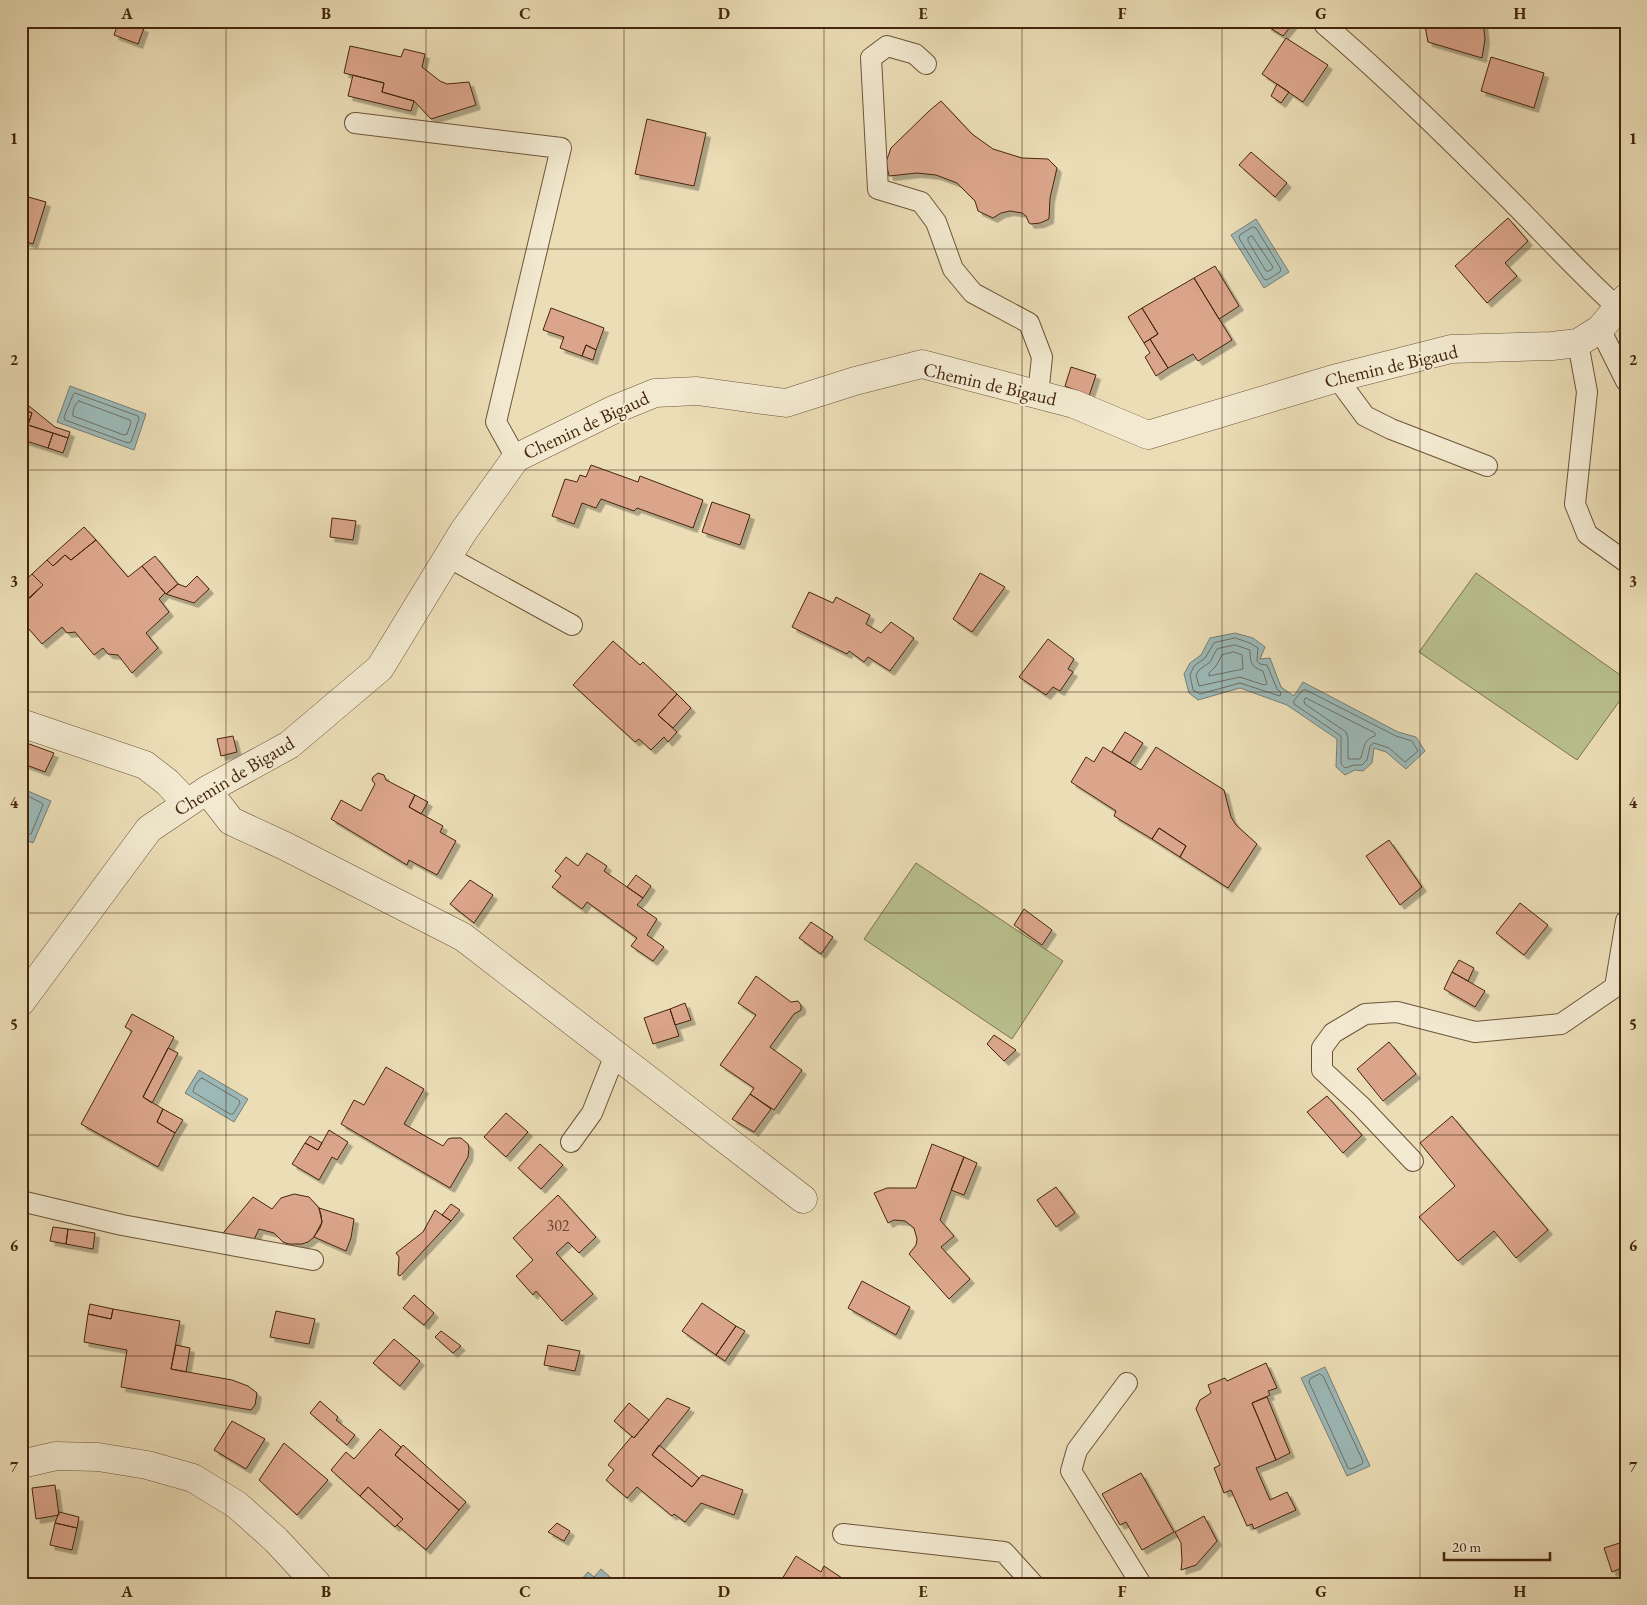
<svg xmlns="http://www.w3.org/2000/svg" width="1647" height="1605" viewBox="0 0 1647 1605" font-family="'EB Garamond',serif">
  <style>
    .green { fill: #b8c08d; stroke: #7e734d }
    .water { fill: #9cb9b8; stroke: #797e74 }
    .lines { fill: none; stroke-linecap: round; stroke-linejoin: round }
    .shore { stroke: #707062; stroke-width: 1 }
    .building { fill: #dba58b; stroke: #44260d; filter: url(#shadow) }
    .service-casing { stroke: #6e5437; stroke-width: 22 }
    .minor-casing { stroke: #6e5437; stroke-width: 29 }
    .tertiary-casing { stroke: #6e5437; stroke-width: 29 }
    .service { stroke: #f2e9d0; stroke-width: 20 }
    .minor { stroke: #f2e9d0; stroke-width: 28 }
    .tertiary { stroke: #f2e9d0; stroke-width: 28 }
    .grid { fill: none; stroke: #44260d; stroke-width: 1; stroke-opacity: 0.55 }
    .labels { text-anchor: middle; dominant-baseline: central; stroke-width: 4; stroke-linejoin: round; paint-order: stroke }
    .number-label { font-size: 16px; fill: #6a462c }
    .street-label { font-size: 19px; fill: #44260d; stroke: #f2e9d0 }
    .neatline { fill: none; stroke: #44260d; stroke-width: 2 }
    .grid-label { font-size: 16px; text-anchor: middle; font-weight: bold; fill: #44260d }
  </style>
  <defs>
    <filter id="shadow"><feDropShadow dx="4.5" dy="4.5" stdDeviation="0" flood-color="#0004"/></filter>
  </defs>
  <rect width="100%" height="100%" fill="#ebddb6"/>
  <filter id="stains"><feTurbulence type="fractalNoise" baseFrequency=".004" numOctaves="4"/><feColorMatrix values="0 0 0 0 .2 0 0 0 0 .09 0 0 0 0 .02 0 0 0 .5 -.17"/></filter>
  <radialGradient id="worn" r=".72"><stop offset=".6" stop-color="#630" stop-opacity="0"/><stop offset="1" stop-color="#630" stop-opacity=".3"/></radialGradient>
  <path class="green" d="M1476,573L1626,679V692L1577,760L1419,652Z
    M916,863L1063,961L1012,1039L864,939Z"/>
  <path class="water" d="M1256,219L1289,272L1264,288L1231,235Z
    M70,386L146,414L134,450L57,422Z
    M1235,633L1253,638L1265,647L1260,659L1270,658L1281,687L1294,696L1303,682L1398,732L1416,737L1425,751L1406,769L1386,752L1374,748L1372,763L1363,771L1355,770L1345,775L1336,767L1337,739L1287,705L1240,688L1198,700L1189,693L1184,674L1190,663L1201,655L1210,638Z
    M21,788L51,801L33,843L21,838Z
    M199,1070L248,1099L234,1122L185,1093Z
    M1325,1367L1370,1466L1347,1476L1301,1378Z
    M601,1569L618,1584H585L581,1580L588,1572L594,1577Z"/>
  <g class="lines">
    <path class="shore" d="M1253,227L1256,228L1281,269L1280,272L1267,280L1264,279L1239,238L1240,235Z
      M1252,236L1273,267L1272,269L1269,271H1266L1248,241V238Z
      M75,393L138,416L139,419L131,442L128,443L65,420L64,417L73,395Z
      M79,401L130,420L131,423L127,434L124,435L73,416C72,412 75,403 79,401Z
      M1235,638L1250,643L1258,648L1257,661L1260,664L1267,665L1277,689L1281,693L1280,696L1240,683L1200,694L1193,690L1190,675L1194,666L1205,658L1214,643Z
      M1235,645L1250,650C1250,662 1251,667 1263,671L1267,684L1264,685L1240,677L1199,686L1196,675L1199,670L1210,662L1217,649Z
      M1234,652L1242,655L1243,669L1209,676V673L1216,666L1222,655Z
      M1303,690H1306L1396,736L1412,741L1418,751L1405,762L1389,748L1374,743L1370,746L1367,760L1362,765H1354L1345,768L1341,764V736L1294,704V701Z
      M1306,698L1375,733V736C1362,740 1365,749 1360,759H1348V738L1346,732L1305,704L1304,701Z
      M21,793L42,803L43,805L31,834H21
      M202,1078L239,1100L240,1103L233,1114H230L193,1092C193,1088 198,1079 202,1078Z
      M1320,1374L1323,1376L1363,1461L1362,1464L1351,1469L1348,1468L1309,1382L1310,1379Z"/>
  </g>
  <path class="building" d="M119,21H127L144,28L138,44L114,35Z
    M1267,21H1295L1283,36L1267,26Z
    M1424,21H1483L1485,39L1482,58L1428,42Z
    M1286,38L1328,65L1303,102L1262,74Z
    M350,46L401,57L404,49L425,54L422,67L440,81L447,84L469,82L476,105L431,119L414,101L382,92L384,83L344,73Z
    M1491,57L1544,73L1534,108L1481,91Z
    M353,75L384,83L382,92L414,101L411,111L348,96Z
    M1277,84L1289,92L1281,103L1271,96Z
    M941,101L972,134L993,149L1022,158L1048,159L1057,168L1050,198L1049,219L1040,223L1031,224L1029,223L1026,216L1022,213L1010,211L1001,213L993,218L978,211L975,201L957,183L936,175L917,173L889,176L886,162L891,148L929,111Z
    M647,119L706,133L694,186L635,174Z
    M1251,152L1287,183L1275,197L1239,165Z
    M21,195L46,202L33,244L21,240Z
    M1508,218L1528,241L1505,263L1517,276L1487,303L1455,266Z
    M1215,266L1239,306L1219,319L1194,278Z
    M1194,278L1232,340L1198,361L1193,354L1168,368L1150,339L1158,334L1142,308Z
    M551,308L604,328L596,350L586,345L582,356L560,348L564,337L543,330Z
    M1142,308L1158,334L1144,343L1128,317Z
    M1150,339L1168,368L1156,376L1145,357L1150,353L1144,343Z
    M586,345L596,350L593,360L582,356Z
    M1071,367L1096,375L1089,396L1065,386Z
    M24,402L55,427L70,432L68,438L28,425L32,413L22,409Z
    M22,409L32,413L23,440L21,439Z
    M28,425L53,433L48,448L23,440Z
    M53,433L68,438L63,453L48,448Z
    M591,465L638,482L640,476L703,500L693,528L637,508L634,511L601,499L596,508L582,503L574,524L552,516L565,479L577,482L580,475L586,477Z
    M712,502L750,515L740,545L702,532Z
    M332,518L356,521L353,540L330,537Z
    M84,527L96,540L71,560L65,555L53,566L47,560Z
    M96,540L128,577L142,566L165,593L159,599L169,612L146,633L158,648L132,673L118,655L108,654L103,648L94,655L75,632L67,633L62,627L42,644L21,620V605L43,585L32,574L47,560L53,566L65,555L71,560Z
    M155,556L178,584L166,594L142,566Z
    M980,573L1005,587L972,632L953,619Z
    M32,574L43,585L30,598H21V584Z
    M197,576L209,589L194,603L166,594L178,584L186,587Z
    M809,592L833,603L836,597L870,615L866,624L881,633L891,622L914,638L890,671L868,657L864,662L849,651L847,654L792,627Z
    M1048,639L1074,659L1068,669L1073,672L1060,691L1053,687L1046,695L1019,677Z
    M613,641L640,665L643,662L677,694L658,715L677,732L668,742L664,737L651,750L639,739L635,742L573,685Z
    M677,694L691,708L673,728L658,715Z
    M1125,732L1143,743L1130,763L1112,752Z
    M233,736L237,752L221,756L217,739Z
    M21,741L54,753L45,772L21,763Z
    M1103,747L1141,770L1156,747L1224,790L1231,817L1236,825L1257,844L1228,888L1180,857L1186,846L1159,828L1152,839L1114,816L1116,811L1071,782L1086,757L1094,762Z
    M378,773L384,775L386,780L415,795L409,807L443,826L440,832L456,841L437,875L409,860L407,865L331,819L341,800L361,811L375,784L372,780L373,777Z
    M415,795L428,802L421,814L409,807Z
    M1159,828L1186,846L1180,857L1152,839Z
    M1389,840L1422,887L1400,905L1366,856Z
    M587,853L607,866L604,871L643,898L637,905L657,919L647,935L664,947L653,961L631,946L637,938L587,902L582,909L552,887L561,876L555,871L566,857L578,866Z
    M636,875L651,886L643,898L627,887Z
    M470,880L493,895L474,923L450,904Z
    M1520,903L1548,925L1524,955L1496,933Z
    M1024,909L1052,930L1042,945L1014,925Z
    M811,922L833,937L821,954L799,938Z
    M1459,960L1474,968L1468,981L1452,972Z
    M1452,972L1485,991L1475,1007L1444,989Z
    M756,976L791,1002L798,1001L801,1005V1010L794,1014L770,1047L802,1070L774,1110L750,1094L754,1088L720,1065L756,1015L738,1003Z
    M685,1003L691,1020L675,1025L670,1009Z
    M670,1009L679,1036L653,1044L644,1018Z
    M132,1014L174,1037L143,1097L163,1109L157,1122L175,1133L158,1167L81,1124L132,1031L125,1027Z
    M994,1035L1016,1050L1004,1061L987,1044Z
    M1389,1042L1416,1074L1383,1101L1357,1069Z
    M168,1048L178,1053L152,1103L143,1097Z
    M386,1067L424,1089L404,1124L443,1146L448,1139L452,1138H461L468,1144L469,1148L468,1157L450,1188L341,1124L354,1100L364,1105Z
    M750,1094L771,1109L754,1132L732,1119Z
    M1327,1096L1362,1135L1343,1153L1307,1112Z
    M163,1109L183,1120L175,1133L157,1122Z
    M506,1113L528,1132L506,1157L484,1137Z
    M1452,1116L1548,1230L1516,1258L1494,1231L1458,1261L1419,1217L1455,1186L1420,1143Z
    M329,1130L348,1142L337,1160L332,1157L319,1180L292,1164L305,1143L318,1150Z
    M310,1136L322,1143L318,1150L305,1143Z
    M540,1144L563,1165L541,1189L518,1168Z
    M932,1144L964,1157L940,1220L954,1236L941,1247L970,1279L949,1299L909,1254L916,1245L917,1239L914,1228L905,1221L894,1220L888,1223L874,1193L887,1188H916Z
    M964,1157L977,1163L964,1195L951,1190Z
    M1056,1187L1075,1213L1056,1227L1037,1200Z
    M294,1194L309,1197L319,1208L321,1215L322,1222L320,1228L313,1238L308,1242L302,1244H289L283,1242L274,1233L259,1229L252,1244L219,1238L253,1197L272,1209L281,1198Z
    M558,1195L596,1237L579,1253L568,1242L556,1253L593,1294L562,1321L536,1291L533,1295L516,1276L533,1260L513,1238Z
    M451,1204L460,1210L451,1221L442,1215Z
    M319,1208L354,1219L351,1238L346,1251L314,1237L322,1222Z
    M435,1210L451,1221L400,1276L398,1275L399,1257L396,1253L423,1232Z
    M53,1227L68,1229L66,1244L50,1241Z
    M68,1229L95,1233L93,1249L66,1244Z
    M862,1281L910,1307L896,1335L848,1308Z
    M414,1295L434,1313L424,1325L403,1308Z
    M702,1303L736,1326L716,1355L682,1331Z
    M90,1304L113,1309L111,1319L88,1314Z
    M113,1309L180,1321L171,1369L232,1380L248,1386L257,1393L255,1405L251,1410L121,1387L127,1350L84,1342L88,1314L111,1319Z
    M276,1311L315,1319L309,1344L270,1337Z
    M736,1326L745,1331L725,1361L716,1355Z
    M441,1331L461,1346L453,1353L435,1337Z
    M394,1339L420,1361L400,1386L373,1363Z
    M176,1345L190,1348L186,1372L171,1369Z
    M548,1345L580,1351L575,1371L544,1365Z
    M1266,1363L1277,1388L1268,1391L1270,1395L1252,1403L1276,1460L1256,1468L1270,1500L1287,1492L1296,1510L1254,1529L1252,1524L1247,1526L1231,1490L1224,1493L1214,1468L1220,1465L1196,1409L1200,1400L1211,1393L1208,1385L1225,1378L1227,1381Z
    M1267,1397L1290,1453L1276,1460L1252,1403Z
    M667,1398L690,1408L652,1455L692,1487L702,1475L743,1490L734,1515L701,1503L685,1522L674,1514L672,1516L637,1487L627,1498L606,1480L614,1470L608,1465L632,1436L634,1438Z
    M320,1401L338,1417L336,1420L355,1435L347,1445L310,1413Z
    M629,1403L649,1420L634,1438L614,1421Z
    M232,1421L265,1439L246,1469L214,1450Z
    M380,1429L401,1447L395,1455L459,1510L426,1550L397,1525L403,1519L368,1487L360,1496L331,1470L346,1452L354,1459Z
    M284,1443L328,1480L297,1515L259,1480Z
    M403,1445L466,1502L459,1510L395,1455Z
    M659,1445L699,1478L692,1487L652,1455Z
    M1141,1473L1174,1532L1142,1550L1126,1522L1120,1525L1102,1494Z
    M55,1485L59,1515L36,1519L32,1488Z
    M368,1487L403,1519L395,1527L360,1496Z
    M59,1512L79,1517L77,1528L55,1523Z
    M1204,1516L1217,1541L1196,1565L1181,1570L1182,1561L1181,1543L1175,1532Z
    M55,1523L77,1528L72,1550L50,1545Z
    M557,1523L570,1531L564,1541L548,1532Z
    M1626,1541V1566L1612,1572L1604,1548Z
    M796,1556L821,1572L824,1566L842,1578L838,1583L839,1584H779Z"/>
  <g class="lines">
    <g class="service-casing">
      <path id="service" d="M1325,25C1384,75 1439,129 1494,184C1536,225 1575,269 1618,308
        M926,64L915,54L887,46L871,58L878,189L921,202L936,222L953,269L973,293L1029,323L1042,357L1038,395
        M355,123L561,148L496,422L516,458
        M1600,329L1626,381
        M1578,343L1587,392L1575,504L1587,534L1626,562
        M1337,378L1365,416L1391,429L1487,466
        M448,557L572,625
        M571,1142L592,1113L615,1055
        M1413,1161L1361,1106L1322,1070V1048L1333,1033L1365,1014L1397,1012L1475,1032L1561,1024L1615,987L1626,921
        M21,1201L122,1225L313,1260
        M1127,1383L1077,1450L1071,1471L1141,1584
        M843,1534L1004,1552L1033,1584"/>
    </g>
    <g class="minor-casing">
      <path id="minor" d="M21,723L145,765L167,782L187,803
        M207,790L231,821L285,846L463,937L803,1199
        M21,1002L149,829L207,790L289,745L380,668L463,532L516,458L613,410L655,393L697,391L786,403L855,381L922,364L1074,404L1148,435L1337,378L1451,349L1552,346L1578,343L1600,329L1626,298"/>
    </g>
    <g class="tertiary-casing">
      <path id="tertiary" d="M21,1464L56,1456L98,1457L147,1465L193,1478L237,1505L276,1540L317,1584"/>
    </g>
    <use href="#service" class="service"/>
    <use href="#minor" class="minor"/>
    <use href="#tertiary" class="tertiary"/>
  </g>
  <path class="grid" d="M226,21V1584M426,21V1584M624,21V1584M824,21V1584M1022,21V1584M1222,21V1584M1420,21V1584M21,249H1626M21,470H1626M21,692H1626M21,913H1626M21,1135H1626M21,1356H1626"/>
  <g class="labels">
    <g class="number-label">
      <text x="558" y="1225">302</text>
    </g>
    <g class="street-label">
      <text transform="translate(1391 366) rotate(-13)">Chemin de Bigaud</text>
      <text transform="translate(990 384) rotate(13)">Chemin de Bigaud</text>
      <text transform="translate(586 425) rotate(-25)">Chemin de Bigaud</text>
      <text transform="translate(234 776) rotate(-31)">Chemin de Bigaud</text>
    </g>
  </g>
  <rect width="1647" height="1605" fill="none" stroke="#ebddb6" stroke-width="55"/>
  <path d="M1444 1552v8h106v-8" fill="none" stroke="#44260d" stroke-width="2.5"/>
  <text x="1452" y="1552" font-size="15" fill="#44260d" stroke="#f2e9d0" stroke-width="4" paint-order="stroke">20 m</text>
  <rect x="28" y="28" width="1592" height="1550" class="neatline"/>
  <g class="grid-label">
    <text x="127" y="19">A</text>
    <text x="326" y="19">B</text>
    <text x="525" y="19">C</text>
    <text x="724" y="19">D</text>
    <text x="923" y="19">E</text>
    <text x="1122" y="19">F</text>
    <text x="1321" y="19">G</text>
    <text x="1520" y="19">H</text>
    <text x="14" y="144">1</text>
    <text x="1633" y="144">1</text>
    <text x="14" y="365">2</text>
    <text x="1633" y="365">2</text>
    <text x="14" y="587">3</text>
    <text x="1633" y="587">3</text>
    <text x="14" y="808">4</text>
    <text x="1633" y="808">4</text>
    <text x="14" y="1030">5</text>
    <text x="1633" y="1030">5</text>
    <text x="14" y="1251">6</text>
    <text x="1633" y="1251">6</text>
    <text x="14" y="1472">7</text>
    <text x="1633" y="1472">7</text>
    <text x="127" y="1597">A</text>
    <text x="326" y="1597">B</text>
    <text x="525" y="1597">C</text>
    <text x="724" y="1597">D</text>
    <text x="923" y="1597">E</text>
    <text x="1122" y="1597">F</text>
    <text x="1321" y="1597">G</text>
    <text x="1520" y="1597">H</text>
  </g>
  <rect width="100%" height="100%" filter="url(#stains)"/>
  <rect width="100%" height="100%" fill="url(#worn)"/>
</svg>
